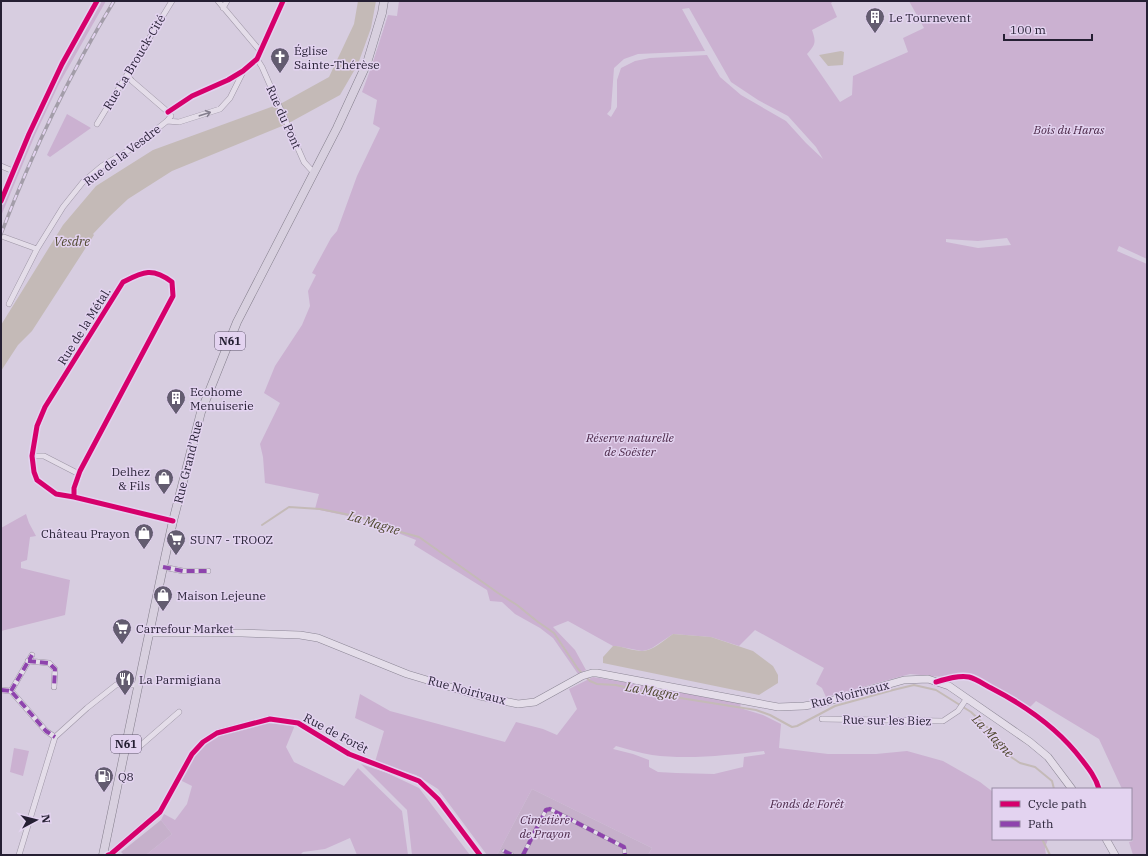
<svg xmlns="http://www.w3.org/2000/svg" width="1148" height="856" viewBox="0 0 1148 856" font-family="'IBM Plex Serif',serif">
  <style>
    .green { fill: #cbb1d1; fill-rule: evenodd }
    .cemetery { fill: #c6b0cb }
    .water { fill: #c4bab7 }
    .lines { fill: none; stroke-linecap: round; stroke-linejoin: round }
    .stream { stroke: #c4bab7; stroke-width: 2 }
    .pedestrian-casing { stroke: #9d95a5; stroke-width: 4.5 }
    .minor-casing { stroke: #9d95a5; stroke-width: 6 }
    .tertiary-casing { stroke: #9d95a5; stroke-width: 7 }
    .secondary-casing { stroke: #8c8695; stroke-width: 8 }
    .primary-casing { stroke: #837d8b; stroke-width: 9 }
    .pedestrian { stroke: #e4dde9; stroke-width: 3.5 }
    .minor { stroke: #e4dde9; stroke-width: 5 }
    .tertiary { stroke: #e4dde9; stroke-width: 6 }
    .secondary { stroke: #e4dde9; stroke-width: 7 }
    .primary { stroke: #d8d0df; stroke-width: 8 }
    .rail-casing { stroke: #a39da9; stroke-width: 3.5 }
    .rail { stroke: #e3d3f0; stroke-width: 2; stroke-dasharray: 6; stroke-linecap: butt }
    .quiet { stroke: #8e44ad; stroke-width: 4; stroke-dasharray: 8 4; stroke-linecap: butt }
    .cycleway-casing { stroke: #e3d3f0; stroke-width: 8 }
    .cycleway { stroke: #d6006c; stroke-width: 5 }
    .oneway { stroke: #847e8e }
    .labels { text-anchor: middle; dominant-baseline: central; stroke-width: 3; stroke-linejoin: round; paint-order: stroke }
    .shield { fill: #e3d3f0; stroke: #5e556c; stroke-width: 1 }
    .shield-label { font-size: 11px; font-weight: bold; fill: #251f33 }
    .poi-label { font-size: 12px; fill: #251f33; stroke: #e3d3f0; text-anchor: start }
    .street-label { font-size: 12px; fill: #251f33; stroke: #e3d3f0 }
    .park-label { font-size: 12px; font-style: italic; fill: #4c2949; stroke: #e3d3f0 }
    .water-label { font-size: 13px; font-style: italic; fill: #504930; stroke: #e3d3f0 }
  </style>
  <rect width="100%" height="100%" fill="#d7cde0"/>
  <path class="green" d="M102,1H106L59,84L35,135L1,216V207L9,186L56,83Z
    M399,1H834L831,3L837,17L812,30C816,42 816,44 807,54L840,102L852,95L853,76L908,52L903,38L924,28L909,1H1147V259L1119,246L1117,251L1147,264V855H1133L1129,842L1133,841L1131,831V789H1122L1099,739L1036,701L1029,708L969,675L957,674L942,677L910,674L826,697L822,688L816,684L824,668L755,630L739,646L711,637L673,634L652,648L647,650L642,651L616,646H613L568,621L553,627L575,650L586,670L578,674L553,638L540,628L515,614L502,602L490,601L487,590L414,545L416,540L362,519L315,509L319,494L265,483L263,457L260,444L280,403L264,393L275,366L302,325L310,306L308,291L316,275L312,273L331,238L337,231L357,176L380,128L373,124L377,100L362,92L372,65L388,15L397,16ZM689,8L731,82L758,100L788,116L816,147L823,159L806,143L786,121L741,95L720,77L707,55L650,58L635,61L621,68L617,80V107L611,117L607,114L611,109L614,68L624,59L638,54L705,51L682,9ZM1007,238L1011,245L978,248L946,242V239L978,241Z
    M67,114L91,128L50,157L47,155Z
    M26,514L29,523L36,536L30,537L27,560L21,562V568L70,580L65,615L1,631V528Z
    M593,677L700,695L741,703L740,708L763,715L781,724L779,748L828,754H876L907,751L943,761L980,782L993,792V839H1048L1045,848L1046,855H648L652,848L532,789L497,855H487L438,789L416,775L375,762L384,731L355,718L360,694L390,711L505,742L516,722L543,729L557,735L577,709L569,689ZM616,746C628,749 640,753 652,755C689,760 727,755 764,751L765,754L744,757L743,767L714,774L676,773L658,772L649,767V760L633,754L613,749Z
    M269,723L295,725L286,747L294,762L344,786L358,768L402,811L408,855H357L350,838L325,849L303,852L300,855H146L172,834L161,820L164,814L175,820L187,804L192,786L180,780C187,768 194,754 205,745C220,731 249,727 269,723Z
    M14,748L29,751L23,776L10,772Z
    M361,764L387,773L419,788L470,855H412L407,810Z"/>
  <path class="cemetery" d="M532,789L652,848L648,855H497Z
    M161,820L172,834L146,855H124L121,852Z"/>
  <path class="water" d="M358,1H376L371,28L358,64L340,95L287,124L172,171L128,199L110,216L93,234L94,235L32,331L18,345L1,371V325L63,225L96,186L153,150L282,103L329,77L354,24Z
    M841,51L844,52L843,65L828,66L819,55Z
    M673,634L711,637L753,651L773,666L778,675V683L759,695L603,663V657L613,646H616C624,647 634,651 642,651C653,651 664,640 673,634Z"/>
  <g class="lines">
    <path class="stream" d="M262,525L289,507L320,509L365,518L397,531L419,537L498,593L517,605L538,622L554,633L578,669L583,674
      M586,677L590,681L597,684L616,685L655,694L756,710L770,715L792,727L797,726L835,706L893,690L914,685L936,690L971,712L987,727L999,744L1008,755L1020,763L1035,767L1052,781L1054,789
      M1042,839L1050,855"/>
    <g class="pedestrian-casing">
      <path id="pedestrian" d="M504,851L512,855
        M523,855L546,810L550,809L624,847L625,855"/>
    </g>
    <g class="minor-casing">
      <path id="minor" d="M218,1L261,52
        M223,8L227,1
        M257,59L262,67L304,162L314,173
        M168,112L192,96L228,80L243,71L257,59L283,1
        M167,121L179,122L220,109L230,98L243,72
        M97,124L172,1
        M1,166L13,171
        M1,201L29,134L62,64L97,1
        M4,237L37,249
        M9,304L37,249L63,207L83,182L102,166L129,150L143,140L167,121L171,116L168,112L132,81L127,75
        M32,456H44L79,474
        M74,497V488L80,471L173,296L172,282C152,267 143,272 123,282L45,407L37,426L32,456L34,472L37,480L56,494L74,497L173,521
        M163,567L183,571H208
        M28,661L49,663L55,669L54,687
        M937,682C946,679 959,675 969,677C977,679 985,685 992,688C1027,706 1059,728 1082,760C1089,769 1096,778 1099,789
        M1,690L11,691L46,731L55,737
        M11,691L32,655
        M822,719L943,721L958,711L967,698
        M125,750L134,748L140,746L179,712
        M19,855L55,737L87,708L116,685H139"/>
    </g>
    <g class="tertiary-casing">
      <path id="tertiary" d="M108,855L111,854L160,812L192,754L203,742L217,733L270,719L298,723L349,754L419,781L438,799L480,855"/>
    </g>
    <g class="secondary-casing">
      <path id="secondary" d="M149,633H242L300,635L318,638L407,674L480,696L518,704L535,702L582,676L592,673H597L778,707L804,706L822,703L904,680L928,679L949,686L1030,742L1048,757L1072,789
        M1106,839L1115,855"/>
    </g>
    <g class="primary-casing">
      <path id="primary" d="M103,855L163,567L173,521L201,412L237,322L337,128L367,63L382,13L384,1"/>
    </g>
    <use href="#pedestrian" class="pedestrian"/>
    <use href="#minor" class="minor"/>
    <use href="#tertiary" class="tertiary"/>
    <use href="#secondary" class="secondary"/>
    <use href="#primary" class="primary"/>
    <g class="rail-casing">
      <path id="rail" d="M1,234C32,153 69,75 114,1"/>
    </g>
    <use href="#rail" class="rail"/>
    <path class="quiet" d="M163,567L183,571H208
      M28,661L49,663L55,669L54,687
      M1,690L11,691L46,731L55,737
      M11,691L32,655
      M504,851L512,855
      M523,855L546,810L550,809L624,847L625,855"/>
    <g class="cycleway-casing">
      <path id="cycleway" d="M168,112L192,96L228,80L243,71L257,59L283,1
        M1,201L29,134L62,64L97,1
        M74,497V488L80,471L173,296L172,282C152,267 143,272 123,282L45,407L37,426L32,456L34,472L37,480L56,494L74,497L173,521
        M936,682C946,679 959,675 969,677C977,679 985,685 991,688C1026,706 1058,728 1082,760C1089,769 1096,778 1099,789
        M108,855L111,854L160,812L192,754L203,742L217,733L270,719L298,723L349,754L419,781L438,799L480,855"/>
    </g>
    <use href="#cycleway" class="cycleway"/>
  </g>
  <defs><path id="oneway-shaft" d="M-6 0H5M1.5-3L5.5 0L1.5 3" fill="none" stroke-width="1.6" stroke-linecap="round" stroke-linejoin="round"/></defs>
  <use class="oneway" href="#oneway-shaft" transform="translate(205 114) rotate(-18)"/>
  <defs>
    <g id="building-pin" transform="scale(1)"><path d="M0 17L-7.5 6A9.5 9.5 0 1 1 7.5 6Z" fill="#635c70" stroke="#e3d3f0"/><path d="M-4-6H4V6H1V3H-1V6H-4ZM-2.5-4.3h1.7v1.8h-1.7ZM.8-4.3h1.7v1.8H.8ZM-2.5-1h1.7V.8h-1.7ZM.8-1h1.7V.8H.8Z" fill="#fff"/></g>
    <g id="church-pin" transform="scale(1)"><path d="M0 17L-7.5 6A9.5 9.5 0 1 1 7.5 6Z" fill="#635c70" stroke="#e3d3f0"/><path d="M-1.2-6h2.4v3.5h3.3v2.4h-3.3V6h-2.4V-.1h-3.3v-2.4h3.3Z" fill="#fff"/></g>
    <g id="shop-pin" transform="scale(1)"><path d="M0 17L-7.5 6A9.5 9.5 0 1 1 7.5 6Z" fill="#635c70" stroke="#e3d3f0"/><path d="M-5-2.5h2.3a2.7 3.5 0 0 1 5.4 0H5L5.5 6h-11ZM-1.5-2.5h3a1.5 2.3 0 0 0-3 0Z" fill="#fff"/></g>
    <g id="supermarket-pin" transform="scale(1)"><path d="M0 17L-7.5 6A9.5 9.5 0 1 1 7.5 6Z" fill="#635c70" stroke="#e3d3f0"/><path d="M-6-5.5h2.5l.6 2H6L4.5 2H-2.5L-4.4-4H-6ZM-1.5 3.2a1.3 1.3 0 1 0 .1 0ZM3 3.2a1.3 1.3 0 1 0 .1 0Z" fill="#fff"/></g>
    <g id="restaurant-pin" transform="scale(1)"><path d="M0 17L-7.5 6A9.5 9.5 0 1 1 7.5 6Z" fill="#635c70" stroke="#e3d3f0"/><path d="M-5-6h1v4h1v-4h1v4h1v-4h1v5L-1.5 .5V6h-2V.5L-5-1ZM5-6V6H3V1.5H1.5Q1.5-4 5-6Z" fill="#fff"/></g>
    <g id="fuel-pin" transform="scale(1)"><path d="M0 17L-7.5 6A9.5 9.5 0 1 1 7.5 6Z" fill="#635c70" stroke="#e3d3f0"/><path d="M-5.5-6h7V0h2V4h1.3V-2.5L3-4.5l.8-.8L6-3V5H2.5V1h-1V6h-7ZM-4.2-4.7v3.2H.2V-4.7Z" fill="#fff"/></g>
  </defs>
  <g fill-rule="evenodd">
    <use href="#building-pin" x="875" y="17"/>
    <use href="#church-pin" x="280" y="57"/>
    <use href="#building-pin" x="176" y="398"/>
    <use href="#shop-pin" x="164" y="478"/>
    <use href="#shop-pin" x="144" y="533"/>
    <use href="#supermarket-pin" x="176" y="539"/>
    <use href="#shop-pin" x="163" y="595"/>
    <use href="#supermarket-pin" x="122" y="628"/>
    <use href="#restaurant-pin" x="125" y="679"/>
    <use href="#fuel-pin" x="104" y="776"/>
  </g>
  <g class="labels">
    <g class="shield">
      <rect x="215" y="332" width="30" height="18" rx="3"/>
      <rect x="111" y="735" width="30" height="18" rx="3"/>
    </g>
    <g class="shield-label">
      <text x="230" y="341">N61</text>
      <text x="126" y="744">N61</text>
    </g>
    <g class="poi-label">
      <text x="889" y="17">Le Tournevent</text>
      <text x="294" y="50">Église<tspan x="294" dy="14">Sainte-Thérèse</tspan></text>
      <text x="190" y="391">Ecohome<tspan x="190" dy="14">Menuiserie</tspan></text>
      <text x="150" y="471" text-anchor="end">Delhez<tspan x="150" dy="14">&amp; Fils</tspan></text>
      <text x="130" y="533" text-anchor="end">Château Prayon</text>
      <text x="190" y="539">SUN7 - TROOZ</text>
      <text x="177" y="595">Maison Lejeune</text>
      <text x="136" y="628">Carrefour Market</text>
      <text x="139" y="679">La Parmigiana</text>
      <text x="118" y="776">Q8</text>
    </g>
    <g class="street-label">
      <text transform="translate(134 62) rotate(-59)">Rue La Brouck-Cité</text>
      <text transform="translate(284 117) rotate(66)">Rue du Pont</text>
      <text transform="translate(122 155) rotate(-37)">Rue de la Vesdre</text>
      <text transform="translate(84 326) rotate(-58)">Rue de la Métal.</text>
      <text transform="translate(188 462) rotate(-76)">Rue Grand'Rue</text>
      <text transform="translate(467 690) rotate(15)">Rue Noirivaux</text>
      <text transform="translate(850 694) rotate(-14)">Rue Noirivaux</text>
      <text transform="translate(887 720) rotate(1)">Rue sur les Biez</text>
      <text transform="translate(336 733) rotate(28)">Rue de Forêt</text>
    </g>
    <g class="park-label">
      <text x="1069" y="129">Bois du Haras</text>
      <text x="630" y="437">Réserve naturelle<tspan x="630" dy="14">de Soëster</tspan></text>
      <text x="807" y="803">Fonds de Forêt</text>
      <text x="545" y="819">Cimetière<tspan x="545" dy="14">de Prayon</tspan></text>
    </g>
    <g class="water-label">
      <text x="72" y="241">Vesdre</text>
      <text transform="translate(374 523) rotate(17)">La Magne</text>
      <text transform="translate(652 691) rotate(10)">La Magne</text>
      <text transform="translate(993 736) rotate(46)">La Magne</text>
    </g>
  </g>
  <rect width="1148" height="856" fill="none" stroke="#251f33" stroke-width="4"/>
  <rect x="992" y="788" width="140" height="52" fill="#e3d3f0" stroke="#978ba4"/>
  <rect x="1000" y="801" width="20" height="6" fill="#d6006c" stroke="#978ba4"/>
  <text x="1028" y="808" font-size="12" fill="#251f33">Cycle path</text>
  <rect x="1000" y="821" width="20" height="6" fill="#8e44ad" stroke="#978ba4"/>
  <text x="1028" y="828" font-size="12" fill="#251f33">Path</text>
  <g transform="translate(36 820) rotate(83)" stroke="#e3d3f0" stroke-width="3" paint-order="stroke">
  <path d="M0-3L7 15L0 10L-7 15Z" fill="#251f33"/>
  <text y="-6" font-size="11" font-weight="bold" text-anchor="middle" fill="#251f33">N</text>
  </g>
  <path d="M1004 34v6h88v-6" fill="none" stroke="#251f33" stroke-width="2"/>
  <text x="1010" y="34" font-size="12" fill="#251f33" stroke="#e3d3f0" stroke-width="3" paint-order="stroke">100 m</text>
</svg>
